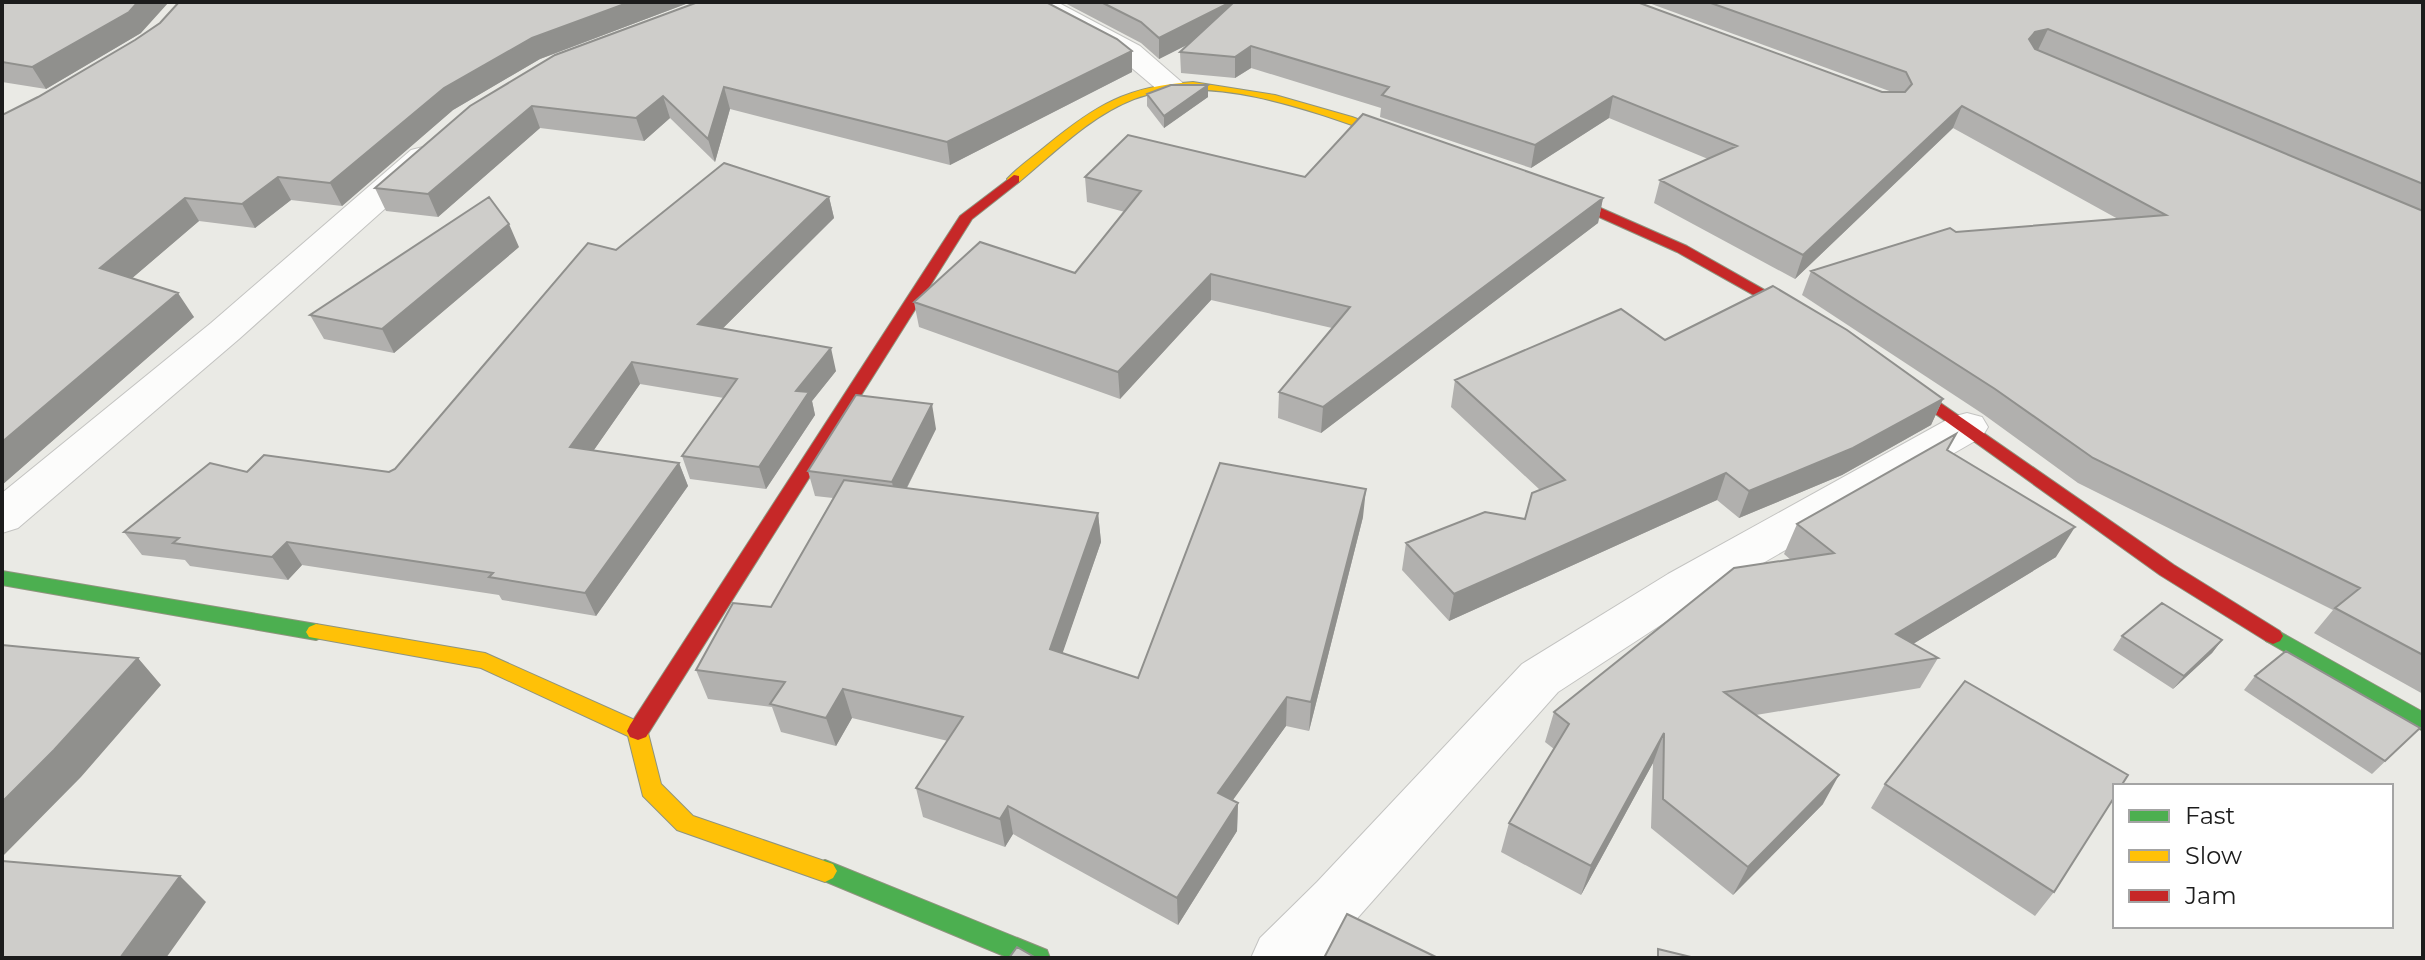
<svg xmlns="http://www.w3.org/2000/svg" width="2425" height="960" viewBox="0 0 2425 960" font-family="Montserrat,sans-serif">
  <style>
    .lines { fill: none; stroke-linecap: round; stroke-linejoin: round }
    .street-casing { stroke: #c3c3c1; stroke-width: 2 }
    .fast-casing { stroke: #8f947e; stroke-width: 2 }
    .slow-casing { stroke: #8f947e; stroke-width: 2 }
    .jam-casing { stroke: #8f947e; stroke-width: 2 }
    .street { fill: #fcfcfb; fill-rule: evenodd }
    .fast { fill: #4caf50; fill-rule: evenodd }
    .slow { fill: #ffc107; fill-rule: evenodd }
    .jam { fill: #c62828; fill-rule: evenodd }
    .wall { fill: #b1b0ae }
    .shaded-wall { fill: #90908d }
    .building { fill: #cecdca; stroke: #90908d; stroke-width: 2 }
  </style>
  <rect width="100%" height="100%" fill="#eaeae5"/>
  <g class="lines">
    <g class="street-casing">
      <path id="street" d="M1022,2H1057L1140,46L1185,85L1181,91H1159L1120,58L1026,8Z
        M423,147L435,150L439,157L435,164L239,339L18,528L2,533V493L211,323L411,150Z
        M1967,413L1982,417L1988,427L1982,437L1702,598L1558,692L1322,958H1251L1260,938L1317,882L1522,664L1668,574L1952,417Z"/>
    </g>
    <g class="fast-casing">
      <path id="fast" d="M2,571L316,624L323,627L326,632L323,637L316,640L2,585Z
        M2273,628L2423,712V731L2266,641L2263,636L2266,631Z
        M825,860L1047,950L1050,958H1009L817,878L813,871L817,864Z"/>
    </g>
    <g class="slow-casing">
      <path id="slow" d="M1193,82L1275,95L1352,117L1420,142L1408,145C1330,118 1215,69 1134,99C1090,116 1054,153 1019,182H1009L1007,179C1018,167 1033,157 1046,146C1096,105 1127,86 1193,82Z
        M316,624L485,653L646,725L661,784L693,816L833,864L837,871L833,878L825,882L677,830L643,796L628,736L481,668L309,637L306,632L309,627Z"/>
    </g>
    <g class="jam-casing">
      <path id="jam" d="M1014,175L1019,176V182L972,219L646,737L638,740L630,737L627,731L630,725L960,216Z
        M1546,184L1687,246L1821,322L1819,325H1807L1677,252L1541,191V185Z
        M1890,368L2174,565L2280,631L2283,636L2280,641L2273,644L2266,641L2160,575L1884,377L1882,373Z"/>
    </g>
    <use href="#street" class="street"/>
    <use href="#fast" class="fast"/>
    <use href="#slow" class="slow"/>
    <use href="#jam" class="jam"/>
  </g>
  <path class="wall" d="M2,2L141,33L46,89L2,82Z
    M179,2H691L540,59L453,110L342,206L291,200L255,228L199,221L132,278L194,317L2,485L38,97L135,40L160,23Z
    M698,2L1132,72L950,165L730,109L715,162L670,118L644,141L540,128L438,217L386,211L375,188Z
    M1063,2H1637L1882,92H1892L1646,2H2423V694L2314,633L2333,610L2078,483L1983,414L1802,295L1811,271L1956,232L2118,219L1953,128L1795,279L1654,203L1660,180L1708,159L1609,118L1531,168L1380,117L1381,108L1251,68L1235,78L1181,73L1180,52L1189,44L1159,59L1141,43Z
    M1208,85V97L1164,128L1147,106V94Z
    M1085,177H1305L1603,198L1598,223L1321,433L1278,418L1279,392L1332,328L1211,300L1120,399L919,327L914,302L1075,273L1125,212L1087,202Z
    M829,197L834,218L723,328L836,371L812,401L815,415L766,489L690,479L682,456L724,398L640,384L593,451L679,463L688,486L596,616L502,600L499,595L302,565L288,580L190,566L185,560L142,555L124,532L247,472H389L395,469L616,250Z
    M519,247L394,353L324,339L310,315Z
    M1665,340L1943,399L1931,425L1842,475L1739,518L1717,500L1449,621L1402,570L1406,543L1525,519L1540,490L1451,407L1455,380Z
    M936,429L907,488L1098,513L1101,542L1062,653L1138,678L1363,517L1309,731L1286,726L1232,800L1238,803L1237,831L1178,925L1013,834L1005,847L923,817L916,788L948,741L852,718L836,746L781,732L772,707L708,699L696,670L771,607L833,498L815,496L808,471Z
    M1956,434L1947,451L2056,557L1913,644L1938,658L1920,688L1756,715L1823,804L1733,895L1651,828L1653,763L1581,895L1501,852L1509,823L1554,749L1545,742L1554,712L1791,560L1784,554L1797,524Z
    M2122,636L2222,640L2212,653L2173,689L2113,650Z
    M2255,676L2420,728L2372,774L2244,690Z
    M1885,784L2054,892L2035,916L1871,808Z"/>
  <path class="shaded-wall" d="M138,2H169L141,33L46,89L32,67Z
    M630,2H691L540,59L453,110L342,206L330,183L444,88L532,38Z
    M1231,2H1236V20L1159,59V38Z
    M2048,29L2038,50L2026,53L2029,39L2035,32Z
    M1251,46V68L1235,78V57Z
    M1132,51V72L950,165L947,142Z
    M1208,85V97L1164,128V116Z
    M724,87L730,109L715,162L708,139Z
    M663,96L670,118L644,141L636,118Z
    M1613,96L1609,118L1531,168L1535,145Z
    M532,106L540,128L438,217L428,194Z
    M1962,106L1953,128L1795,279L1803,255Z
    M278,177L291,200L255,228L242,204Z
    M829,197L834,218L705,346L698,324Z
    M185,198L199,221L116,292L100,268Z
    M1603,198L1598,223L1321,433L1323,407Z
    M509,224L519,247L394,353L382,329Z
    M1211,274V300L1120,399L1118,372Z
    M178,293L194,317L2,485V442Z
    M831,348L836,371L812,401L815,415L766,489L759,467L796,391Z
    M632,362L640,384L580,470L570,447Z
    M1943,399L1931,425L1842,475L1739,518L1749,491Z
    M932,404L936,429L897,507L892,482Z
    M679,463L688,486L596,616L585,593Z
    M1726,473L1717,500L1449,621L1454,594Z
    M1366,489L1363,517L1309,731L1311,702Z
    M1098,513L1101,542L1054,678L1050,649Z
    M2075,527L2056,557L1880,664L1896,634Z
    M287,542L302,565L288,580L272,557Z
    M2222,640L2212,653L2173,689L2184,676Z
    M138,658L161,685L81,777L2,857V802Z
    M843,689L852,718L836,746L826,718Z
    M1287,697L1286,726L1218,821V793Z
    M1664,733L1653,763L1581,895L1591,866Z
    M1839,775L1823,804L1733,895L1748,867Z
    M1238,803L1237,831L1178,925L1177,898Z
    M1008,806L1013,834L1005,847L1000,819Z
    M180,876L206,902L166,958H120Z"/>
  <path class="building" d="M2,2H138L129,12L32,67L2,62Z
    M179,2H630L532,38L444,88L330,183L278,177L242,204L185,198L100,268L178,293L2,442V115L38,97L135,40L160,23Z
    M698,2H1046L1117,39L1132,51L947,142L724,87L708,139L663,96L636,118L532,106L428,194L375,188L470,106L555,55Z
    M1101,2H1231L1159,38L1141,22Z
    M1234,2H1637L1882,92H1905L1912,84L1906,72L1708,2H2423V184L2048,29L2035,32L2029,39L2035,49L2423,211V655L2335,608L2360,588L2093,458L1995,389L1811,271L1950,228L1956,232L2166,215L1962,106L1803,255L1660,180L1737,146L1613,96L1535,145L1382,95L1389,87L1251,46L1235,57L1180,52Z
    M1171,85H1208L1164,116L1147,94Z
    M1363,114L1603,198L1323,407L1279,392L1350,307L1211,274L1118,372L914,302L980,242L1075,273L1141,191L1085,177L1128,135L1305,177Z
    M724,163L829,197L698,324L831,348L796,391L809,392L759,467L682,456L737,379L632,362L570,447L679,463L585,593L489,577L493,573L287,542L272,557L173,543L179,538L124,532L210,463L247,472L264,455L389,472L395,469L588,243L616,250Z
    M489,197L509,224L382,329L310,315Z
    M1773,286L1847,330L1943,399L1853,448L1749,491L1726,473L1454,594L1406,543L1485,512L1525,519L1532,493L1565,480L1455,380L1621,309L1665,340Z
    M856,395L932,404L892,482L808,471Z
    M1956,434L1947,450L2075,527L1896,634L1938,658L1724,692L1839,775L1748,867L1663,799L1664,733L1591,866L1509,823L1569,724L1554,712L1734,568L1834,553L1797,524Z
    M1220,463L1366,489L1311,702L1287,697L1218,793L1238,803L1177,898L1008,806L1000,819L916,788L963,717L843,689L826,718L770,704L785,682L696,670L733,603L771,607L844,480L1098,513L1050,649L1138,678Z
    M2162,603L2222,640L2184,676L2122,636Z
    M2,645L138,658L54,750L2,802Z
    M2286,651L2420,728L2385,761L2255,676Z
    M1965,681L2128,775L2121,786H2115V796L2054,892L1885,784Z
    M2,861L180,876L120,958H2Z
    M1347,914L1438,958H1324Z
    M1017,947L1036,958H1009Z
    M1658,949L1695,958H1658Z"/>
  <rect width="2425" height="960" fill="none" stroke="#1c1c1c" stroke-width="8"/>
  <rect x="2113" y="784" width="280" height="144" fill="#ffffff" stroke="#a4a4a4" stroke-width="2"/>
  <rect x="2129" y="810" width="40" height="12" fill="#4caf50" stroke="#a4a4a4" stroke-width="2"/>
  <text x="2185" y="824" font-size="24" fill="#1c1c1c">Fast</text>
  <rect x="2129" y="850" width="40" height="12" fill="#ffc107" stroke="#a4a4a4" stroke-width="2"/>
  <text x="2185" y="864" font-size="24" fill="#1c1c1c">Slow</text>
  <rect x="2129" y="890" width="40" height="12" fill="#c62828" stroke="#a4a4a4" stroke-width="2"/>
  <text x="2185" y="904" font-size="24" fill="#1c1c1c">Jam</text>
</svg>
